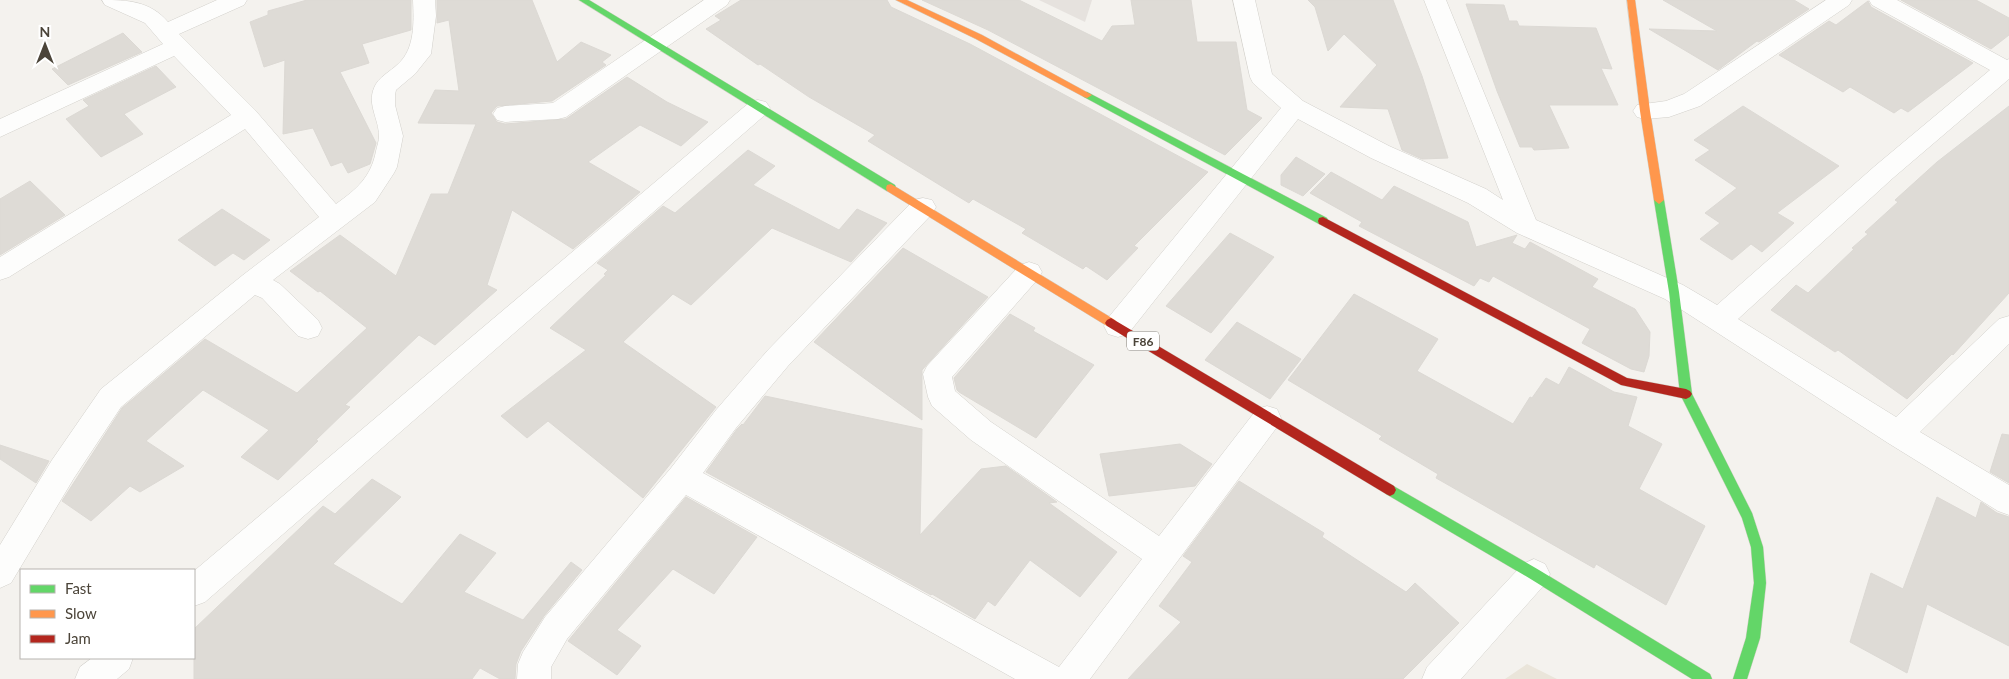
<svg xmlns="http://www.w3.org/2000/svg" width="2009" height="679" viewBox="0 0 2009 679" font-family="Lato,sans-serif">
  <style>
    .industrial { fill: #e6e2de }
    .education { fill: #eae5da }
    .building { fill: #dedbd6; stroke: #dcd9d4 }
    .lines { fill: none; stroke-linecap: round; stroke-linejoin: round }
    .street-casing { stroke: #d2d0cb; stroke-width: 1 }
    .fast-casing { stroke: #d3cfc5; stroke-width: 1 }
    .slow-casing { stroke: #d3cfc5; stroke-width: 1 }
    .jam-casing { stroke: #d3cfc5; stroke-width: 1 }
    .street { fill: #fdfdfc; fill-rule: evenodd }
    .fast { fill: #63d668; fill-rule: evenodd }
    .slow { fill: #ff974d; fill-rule: evenodd }
    .jam { fill: #b3261e; fill-rule: evenodd }
    .labels { text-anchor: middle; dominant-baseline: central; stroke-width: 4.5; stroke-linejoin: round; paint-order: stroke }
    .shield { fill: #fff; stroke: #817c74; stroke-width: 1 }
    .shield-label { font-size: 12px; font-weight: bold; fill: #4b4439 }
  </style>
  <rect width="100%" height="100%" fill="#f4f2ee"/>
  <path class="industrial" d="M1039,0H1092L1085,22Z"/>
  <path class="education" d="M1527,664L1557,679H1505Z"/>
  <path class="building" d="M307,0H411V30L362,44L369,63L340,72L376,143L370,164L348,173L342,162L331,166L313,128L283,134L285,60L264,67L250,22L268,15V11Z
    M437,0H532L557,62L581,42L611,55L602,62L606,65L552,101L497,106L491,113L497,122L505,124L566,119L627,77L667,102L708,122L681,146L640,125L588,162L640,192L573,249L512,210L487,285L497,290L435,345L419,335L345,405L350,407L316,440L318,441L278,480L241,457L269,430L203,390L146,441L184,466L140,492L130,486L91,521L62,501L122,408L205,339L297,393L367,328L320,291L318,292L290,271L340,235L396,276L431,194H448L476,124L418,123L435,90L459,91L449,20L437,23Z
    M741,0H887L891,7L970,44L1208,172L1134,246L1138,248L1107,280L1086,266L1083,269L1022,233L1026,229L973,199L969,203L868,141L875,135L809,97L760,64L758,65L706,29L721,20L715,16Z
    M922,0H1019L1102,41L1112,26L1135,25L1131,0H1191L1197,42H1236L1247,110L1262,118L1225,155L988,30Z
    M1308,0H1393L1422,76L1448,158L1422,159L1402,150L1388,109L1340,107L1377,65L1344,34L1328,51L1315,7Z
    M1663,0H1794L1809,9L1759,42L1757,41L1718,70L1649,29L1717,31Z
    M1901,0H1976L2009,18V35L1991,49Z
    M1868,1L1871,7L1973,63L1908,112L1901,108L1894,113L1850,87L1843,92L1779,55L1829,21L1836,25Z
    M1466,4L1504,5L1509,21H1517L1519,26L1596,28L1612,69L1601,68L1618,105H1549L1569,148L1534,150L1532,147H1520L1497,91Z
    M123,33L142,52L68,85L52,69Z
    M156,66L176,87L124,114L143,134L101,157L66,119L89,106L83,100Z
    M1743,106L1839,166L1777,213L1794,223L1762,252L1751,244L1732,260L1700,239L1720,223L1705,213L1737,188L1695,160L1710,150L1694,140Z
    M2009,106V293L1953,355L1952,354L1907,399L1838,350L1835,352L1771,310L1796,285L1808,293L1854,249L1852,248L1868,234L1865,232L1898,202L1895,200L1937,162Z
    M748,150L775,166L753,185L839,230L857,209L887,223L851,262L772,228L691,305L673,294L623,342L716,407L643,498L548,421L527,438L501,416L586,350L550,328L606,275L604,274L608,270L597,263L663,206L675,213Z
    M1296,157L1325,174L1303,196L1281,185V175Z
    M1331,172L1382,200L1394,186L1468,222L1476,247L1517,235L1512,243L1525,249L1530,242L1598,279L1592,287L1635,309L1650,332L1649,356L1644,372L1631,369L1582,343L1590,329L1493,276L1489,282L1480,278L1474,286L1359,226L1362,222L1310,193Z
    M30,181L65,215L0,255V199Z
    M222,209L270,240L244,260L233,253L215,266L178,240Z
    M1230,233L1274,257L1211,333L1166,306Z
    M903,248L988,297L922,370V420L814,342Z
    M1354,294L1438,339L1417,371L1513,424L1530,397L1532,398L1546,378L1559,385L1569,367L1614,392L1637,397L1628,426L1662,444L1639,489L1705,526L1666,605L1596,564L1594,568L1436,478L1438,474L1379,439L1382,436L1288,380Z
    M1010,314L1035,328L1033,331L1094,365L1036,438L959,392L957,390L954,378Z
    M1237,322L1301,359L1270,399L1205,360Z
    M765,396L922,429L920,535L981,469L1006,466L1057,502L1049,503L1117,552L1080,597L1030,560L995,606L988,601L975,619L932,594L931,595L706,472L737,429L742,424L743,425Z
    M2002,434L2009,435V483L1990,472Z
    M1180,444L1212,464L1195,486L1109,496L1100,454Z
    M0,445L49,461L36,483L0,459Z
    M372,479L401,497L333,564L402,604L460,534L496,553L464,592L523,620L571,562L582,570L544,616L521,651L516,664L515,679H500L480,668L472,679H194V629L323,506L335,514Z
    M1239,481L1324,533L1322,537L1406,592L1415,583L1459,623L1403,679H1128L1181,622L1159,606L1192,562L1183,556Z
    M686,497L757,537L714,594L673,569L617,630L641,646L617,675L568,641Z
    M1937,497L1976,518L1981,502L1997,513L2009,517V646L1927,604L1907,673L1850,642L1871,573L1903,589Z"/>
  <g class="lines">
    <g class="street-casing">
      <path id="street" d="M102,0C128,0 150,1 168,22L217,0H247L244,5L179,34L255,110L336,204C357,189 371,177 376,151C377,146 379,141 379,136C379,119 367,105 374,88C378,77 390,72 398,64C415,49 414,22 413,0H435L436,16L431,54L415,74L396,90L395,95V105L403,136L397,167L394,173L375,202L273,280L280,284L318,320L322,328L318,336L308,339L298,336L262,298L255,295L121,407L74,478L11,583L0,588V545L52,460L101,389L243,275L319,217L245,129L9,277L0,280V257L231,115L174,56L0,137V119L163,44L145,23L105,5Z
        M704,0H730L727,5L566,117L558,119L505,122L497,120L493,114L497,108L505,106L553,103Z
        M1233,0H1255L1272,74L1303,101L1389,146L1486,189L1503,200L1424,0H1446L1536,220L1683,285L1717,305L1875,166L1990,70L1872,5L1869,0H1897L2007,60L2009,59V79L1893,178L1738,319L1896,417L1999,319L2009,316V344L1920,432L2009,485V515L1998,511L1888,443L1665,299L1517,233L1468,203L1371,158L1298,119L1128,334L1118,337L1108,334L1104,326L1108,318L1281,108L1253,83L1250,77Z
        M1826,0H1852L1849,5L1700,106L1669,117L1645,119L1637,117L1633,111L1637,105L1666,101L1684,94Z
        M758,100L766,102L770,108L766,114L205,602L194,606V571L750,102Z
        M923,198L932,200L936,207L932,214L788,366L736,428L703,473L1059,667L1142,559L971,440L932,406L928,397L923,374L927,366L1020,265L1029,262L1038,265L1042,272L1038,279L952,377L955,391L991,422L1159,536L1257,409L1267,406L1277,409L1281,418L1277,427L1090,679H1015L686,495L567,639L551,667V679H517L518,664L523,652L545,617L671,468L716,410L768,350L914,200Z
        M1534,559L1545,564L1550,574L1545,584L1461,679H1422L1427,667L1523,564Z
        M92,658H133L129,669L117,679H75L80,667Z"/>
    </g>
    <g class="fast-casing">
      <path id="fast" d="M579,0H589L895,185L896,188L895,191H887Z
        M1087,92L1327,218L1328,221L1327,224H1319L1084,97L1082,95Z
        M1659,196L1664,200L1679,292L1692,394L1752,513L1763,547L1766,583L1760,638L1747,679H1733L1746,638L1754,583L1751,547L1742,518L1680,394L1669,292L1654,200Z
        M1390,484L1539,570L1710,674L1712,679H1692L1529,578L1386,494L1384,490L1386,486Z"/>
    </g>
    <g class="slow-casing">
      <path id="slow" d="M896,0H907L982,35L1092,95L1087,98L1084,97L976,39Z
        M1627,0H1635L1650,111L1664,200L1659,204L1654,200L1640,111Z
        M891,184L1115,320L1117,323L1115,326H1107L887,191L886,188L887,185Z"/>
    </g>
    <g class="jam-casing">
      <path id="jam" d="M1323,217L1627,378L1686,389L1690,391L1692,394L1690,397L1686,399L1621,385L1319,224L1318,221L1319,218Z
        M1111,318L1394,486L1396,490L1394,494L1390,496L1386,494L1107,326L1105,323L1107,320Z"/>
    </g>
    <use href="#street" class="street"/>
    <use href="#fast" class="fast"/>
    <use href="#slow" class="slow"/>
    <use href="#jam" class="jam"/>
  </g>
  <g class="labels">
    <rect class="shield" x="1127" y="331.5" width="32" height="19" rx="4"/>
    <g class="shield-label">
      <text x="1143" y="341">F86</text>
    </g>
  </g>
  <rect x="20" y="569" width="175" height="90" fill="#ffffff" stroke="#b7b4b0"/>
  <rect x="30" y="585" width="25" height="8" fill="#63d668" stroke="#b7b4b0"/>
  <text x="65" y="594" font-size="15" fill="#4b4439">Fast</text>
  <rect x="30" y="610" width="25" height="8" fill="#ff974d" stroke="#b7b4b0"/>
  <text x="65" y="619" font-size="15" fill="#4b4439">Slow</text>
  <rect x="30" y="635" width="25" height="8" fill="#b3261e" stroke="#b7b4b0"/>
  <text x="65" y="644" font-size="15" fill="#4b4439">Jam</text>
  <g transform="translate(45 45)" stroke="#ffffff" stroke-width="4" paint-order="stroke">
  <path d="M0-4L9 19L0 12L-9 19Z" fill="#4b4439"/>
  <text y="-8" font-size="14" font-weight="bold" text-anchor="middle" fill="#4b4439">N</text>
  </g>
</svg>
